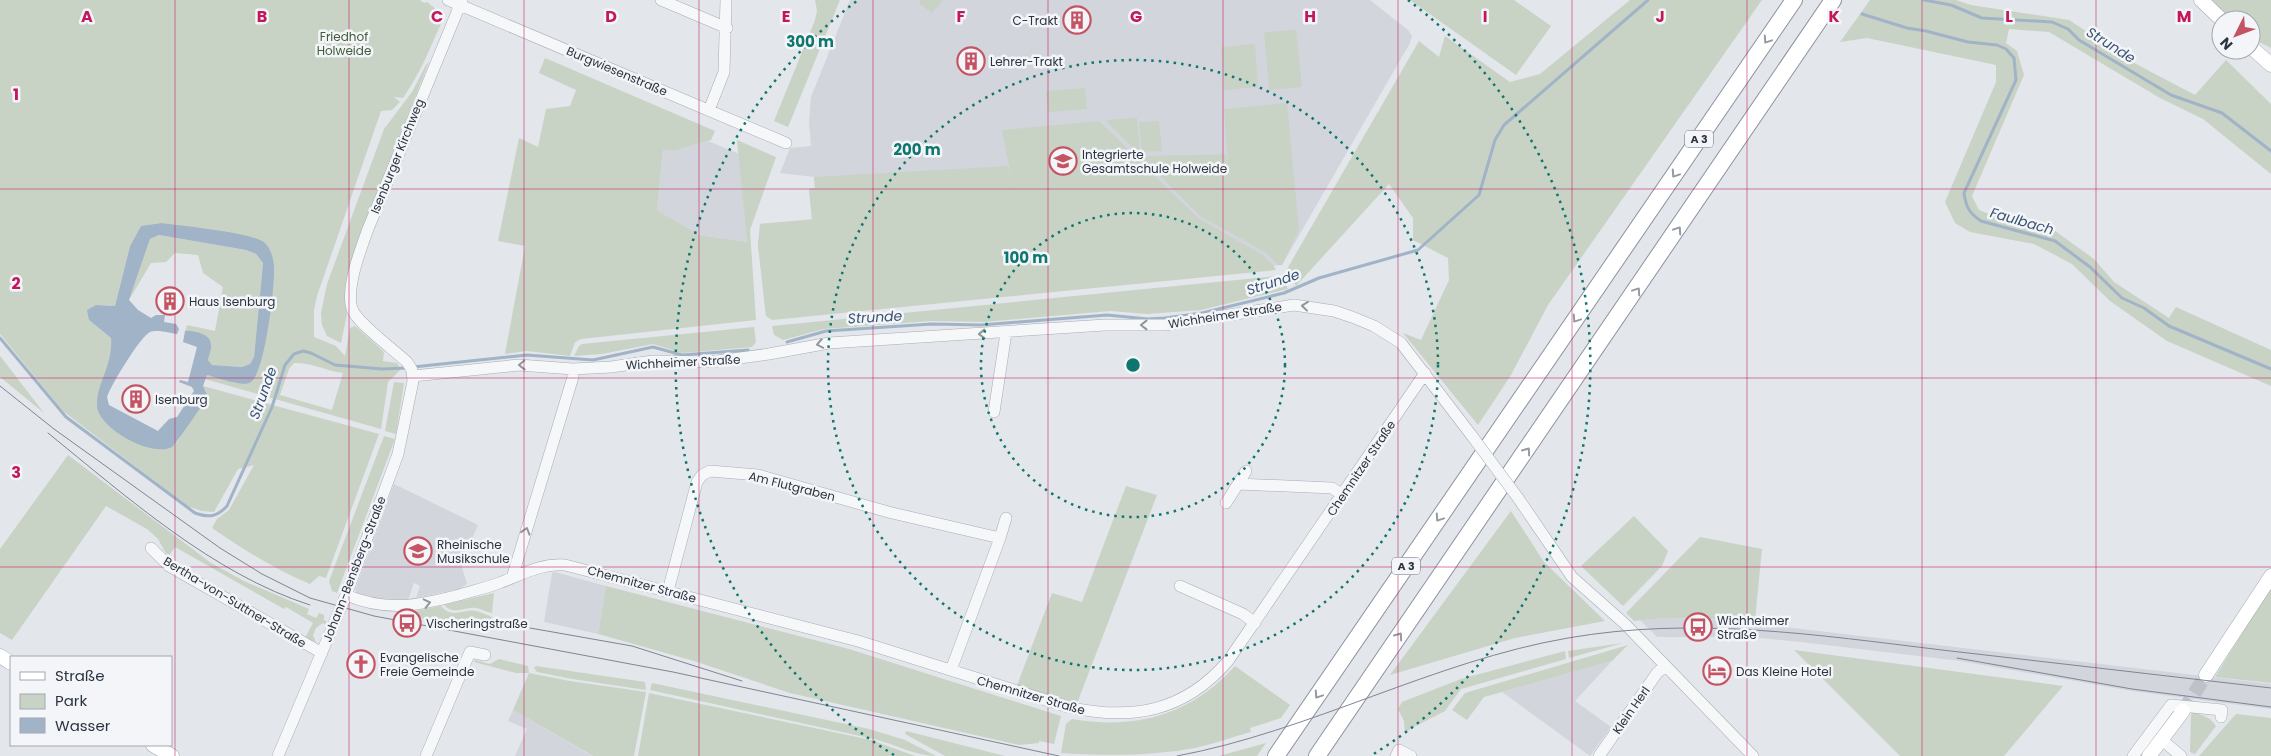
<svg xmlns="http://www.w3.org/2000/svg" width="2271" height="756" viewBox="0 0 2271 756" font-family="Poppins,sans-serif">
  <style>
    .built { fill: #d2d5dc }
    .green { fill: #c8d3c5; fill-rule: evenodd }
    .water { fill: #a1b3c7; fill-rule: evenodd }
    .lines { fill: none; stroke-linecap: round; stroke-linejoin: round }
    .stream { stroke: #a1b3c7; stroke-width: 3 }
    .major-tunnel { stroke: #bec2c8; stroke-width: 14; stroke-dasharray: 14 7; stroke-linecap: butt }
    .minor-casing { stroke: #a8adb4; stroke-width: 12 }
    .major-casing { stroke: #a3aab5; stroke-width: 15 }
    .highway-casing { stroke: #8c93a0; stroke-width: 18 }
    .minor { stroke: #f6f7f9; stroke-width: 11 }
    .major { stroke: #fff; stroke-width: 14 }
    .highway { stroke: #fff; stroke-width: 16 }
    .tram { stroke: #7e8593; stroke-width: 1 }
    .minor-bridge-casing { stroke: #a8adb4; stroke-width: 12; stroke-linecap: butt }
    .minor-bridge { stroke: #f6f7f9; stroke-width: 11 }
    .oneway { stroke: #969aa0 }
    .oneway2 { stroke: #91969d }
    .grid { fill: none; stroke: #c2185b; stroke-width: 1; stroke-opacity: 0.55 }
    .ring { fill: none; stroke: #0f766e; stroke-width: 2.5; stroke-dasharray: 2.5 5 }
    .labels { text-anchor: middle; dominant-baseline: central; stroke-width: 5; stroke-linejoin: round; paint-order: stroke }
    .shield { fill: #f3f5f8; stroke: #686e78; stroke-width: 1 }
    .shield-label { font-size: 11px; font-weight: bold; fill: #2c3441 }
    .poi-label { font-size: 12px; fill: #2c3441; stroke: #f3f5f8; text-anchor: start }
    .park-label { font-size: 12px; fill: #405c3b; stroke: #f3f5f8 }
    .street-label { font-size: 12px; fill: #2c3441; stroke: #f3f5f8 }
    .water-label { font-size: 14px; font-style: italic; fill: #3a5272; stroke: #f3f5f8 }
    .grid-label { font-size: 16px; text-anchor: middle; font-weight: bold; fill: #c2185b; stroke: #f3f5f8; stroke-width: 5; stroke-linejoin: round; paint-order: stroke }
    .centre { fill: #0f766e; stroke: #f3f5f8; stroke-width: 2.5 }
    .ring-label { font-size: 15px; text-anchor: middle; font-weight: bold; fill: #0f766e; stroke: #f3f5f8; stroke-width: 5; stroke-linejoin: round; paint-order: stroke }
  </style>
  <rect width="100%" height="100%" fill="#e3e6ea"/>
  <path class="built" d="M850,0H1370L1408,30L1412,36L1410,43L1282,265L766,316L758,245L760,224L812,219L809,189L815,188L814,177L780,173L790,148L811,146L809,122L811,97Z
    M708,141L739,154L747,242L700,235L657,210L663,150H677Z
    M394,484L478,525L461,564L467,584L459,589L416,598L420,586L414,583L407,603L390,602L358,595L355,590Z
    M555,572L606,586L598,634L544,622L552,573Z
    M1663,618L1768,621V625L2271,684V709L2132,691L1960,661L1801,642L1749,637H1657L1640,620Z
    M1612,661L1575,701L1611,727L1590,756L1502,692Z
    M513,710L592,756H515L527,729L508,721Z"/>
  <path class="green" d="M0,0H420L424,3L427,2L442,14L443,19C431,46 420,74 403,98L394,97L400,102L392,110L381,111L317,296L314,310V337L336,346L345,356L350,328L355,326L384,352L383,361L397,363L401,369L388,382L381,429L205,379L207,375L251,382L271,252L161,223L141,226L130,246L115,306L96,305L89,320L111,338L112,353L97,405L177,442L190,420L203,386L379,434L326,578L319,576L310,584C274,569 244,550 212,528L217,519L229,510L254,465L238,469L214,512L202,511L187,506L63,411L0,334ZM294,363C310,362 327,371 343,373L332,410L280,395L289,369Z
    M815,0H840L788,127L774,121L815,20L817,11Z
    M920,0H943L932,13L920,4Z
    M1410,0H1514L1551,26L1516,75Z
    M1630,0H1762L1548,305L1511,375L1478,425L1403,333L1421,340L1449,280L1448,258L1413,240V218L1389,184L1296,286L1287,269L1419,41L1439,57L1445,36L1510,82L1540,74Z
    M1870,0H1956L1971,5L2069,20L2136,64L2195,95L2226,60L2271,104V174L2203,119L2160,98L2049,32L2009,29L2006,43L2017,51L2024,75L1972,196L1979,210L1994,216L2051,228L2094,259L2114,282L2169,318L2176,307L2271,350V386L2167,341L2110,301L2072,264L2034,244L1970,232L1955,223L1945,202L1996,82V65L1867,38L1840,42Z
    M2206,0H2271V48L2251,38V20H2227Z
    M1296,30L1302,87L1269,90L1264,32Z
    M1255,44L1258,87L1224,90L1221,47Z
    M545,58L715,131L711,140L677,150H663L657,210L700,235L747,242L737,140L776,157L750,230L756,320L581,339L575,342L570,356L527,351L505,354L525,246L498,241L519,138L538,147L546,109L570,106L576,90L539,73Z
    M429,62L352,258L345,303L347,314L341,343L327,336L322,325L321,313L327,284L384,129L412,92L426,65Z
    M1085,88L1087,109L1048,112L1046,91Z
    M1287,103L1299,230L1282,265H1278L1265,252L1200,216L1141,157C1169,154 1197,156 1226,154L1228,164L1224,109Z
    M1137,118L1140,155L1105,120Z
    M1099,121L1198,218L1263,255L1274,266L1276,270L772,320L766,316L758,245L760,224L812,220L809,189L815,188L814,177L1008,166L1013,187L1002,130Z
    M1159,121L1162,151L1142,152L1139,122Z
    M159,235L246,250L256,254L263,263L254,357L250,364L242,367L212,365L208,360C209,355 212,349 211,344C211,334 193,330 185,331L187,325L215,331L223,287L203,273L198,255L175,253L166,262L151,263L129,300L150,239Z
    M1277,276L1282,277L1288,289L1201,310L1147,314L1110,311L984,322L931,321L824,329L783,340L774,335L772,326Z
    M754,327L756,342L752,347L682,353L653,344L602,354L574,356L579,346L582,344Z
    M0,356L1,357L44,413L0,377Z
    M394,382L404,383L396,434L385,431Z
    M384,436L395,439L337,593L332,591L329,581Z
    M68,455L211,563L244,581L309,609L307,614L316,618L319,613L324,615V620L327,622L326,625L323,623L316,628L313,635L316,642L305,638L313,623L286,607L284,609L175,547L168,557L158,539L147,529L106,506L12,640L0,633V549Z
    M1126,486L1157,495L1076,706L1016,688L1052,593L1082,602Z
    M1511,511L1544,562L1605,621L1515,638L1390,675Z
    M1634,516L1668,551L1662,566L1623,606L1581,566Z
    M1700,537L1762,549L1755,620L1663,618L1634,621L1626,613Z
    M606,586L849,649L1061,716L1054,744L1039,741V743L1019,745L790,693L694,661L598,634Z
    M2271,587V683L2215,677Z
    M494,593L492,613C486,612 482,609 476,608C465,606 454,616 444,605Z
    M441,606C452,620 464,608 476,611C481,612 487,615 492,617L490,628L486,627L485,630L400,614Z
    M1623,643L1569,658L1568,651Z
    M1628,645L1612,661L1484,697L1467,720L1452,710L1465,693Z
    M1794,650L2063,686L2004,756H1900Z
    M1565,651L1566,659L1461,689L1445,711L1410,729L1405,734L1404,721L1398,709L1402,702L1461,679Z
    M499,659L528,666L529,673L570,681L646,692L634,756H593L513,710L529,673H516L474,662L475,660L490,664Z
    M536,666L645,682L646,690L572,679L537,672L534,668Z
    M1235,666L1290,705L1281,718L1250,728L1251,732C1232,737 1214,744 1195,748C1151,756 1105,756 1061,753L1066,724L1072,719C1136,730 1191,715 1235,666Z
    M652,683L869,729L905,740L936,756C915,756 895,744 874,739L650,690Z
    M649,693L871,740L915,756H638Z
    M2193,711L2210,719L2216,726L2195,754L2190,752L2191,715Z
    M2236,714L2271,718V756H2199Z
    M906,731L1005,756H945L905,734Z
    M1266,743L1257,756H1219Z"/>
  <path class="water" d="M161,223C181,226 252,232 265,243C271,249 274,260 274,268C275,286 265,372 251,382C244,388 216,377 207,375L203,386L208,397C203,404 175,445 172,447C152,458 97,428 97,405C97,382 113,366 111,338L89,320L87,310L96,305L115,306L130,246L141,226ZM159,235L246,250L256,254L263,263L254,357L250,364L242,367L212,365L208,360C209,355 212,349 211,344C211,334 193,330 185,331L183,342L197,347L188,382L180,380L179,382L192,387L194,391L177,417L169,419L158,431L109,405L107,397C111,385 140,337 150,332C158,329 170,333 177,334L179,329L176,324L164,322L165,315H156L151,318L138,310L129,300L150,239Z"/>
  <g class="lines">
    <path class="stream" d="M1924,0L1951,5L1982,18L2052,22L2068,29L2079,40L2171,95L2222,113L2271,151
      M1862,14L1907,28L1926,31L1968,42L1997,45L2006,49L2014,58L2016,80L1964,193C1966,207 1969,213 1981,221L2055,241L2090,267L2122,298L2144,308L2169,326L2271,369
      M0,338L66,417L195,513C209,518 217,517 227,506L272,407L285,365L294,354L303,351L311,353L335,365L382,369L407,368
      M787,342L826,331L932,324L981,325L1107,315L1148,319L1165,318L1202,313L1284,293L1319,278L1418,250L1479,195L1495,140L1504,125L1648,0
      M413,367L527,355L593,360L653,347L682,355L748,350"/>
    <path class="major-tunnel" d="M2183,711L2206,675"/>
    <g class="minor-casing">
      <path id="minor" d="M448,0L786,143
        M661,0L727,28
        M709,110L724,72L726,0
        M413,376L519,365L573,369L611,367L653,361L710,362L769,354L829,343L1105,325H1165L1294,305L1334,311L1352,317L1374,326L1401,343L1472,436
        M994,412L1006,333
        M1238,484L1246,471
        M1518,498L1572,577L1625,624L1753,756
        M1226,503L1238,484L1332,488L1343,495
        M1000,538L1006,518
        M151,548L169,566L322,653
        M512,578L573,377V369
        M1180,586L1243,614L1255,623
        M668,591L697,482L702,475L710,471L758,475L892,513L1000,538L951,670
        M346,595C387,612 417,606 459,595C472,591 486,588 499,583C521,575 541,563 565,565L858,641L1068,707C1132,721 1184,712 1228,661L1425,373
        M2162,740L2181,756
        M278,756L346,595L398,454L413,381L412,370L407,362C394,350 360,325 353,311C344,292 361,248 368,229L462,0
        M426,756L470,652L485,655
        M1396,756L1399,750L1411,756
        M1599,756L1657,673L1665,666
        M2133,756L2171,705L2222,710L2221,717"/>
    </g>
    <g class="major-casing">
      <path id="major" d="M2201,0L2222,20
        M2251,47L2271,65
        M0,656L11,663
        M2206,675L2271,576
        M153,745L172,756
        M2149,756L2183,711"/>
    </g>
    <g class="highway-casing">
      <path id="highway" d="M1276,756L1794,0
        M1317,756L1833,0"/>
    </g>
    <use href="#minor" class="minor"/>
    <use href="#major" class="major"/>
    <use href="#highway" class="highway"/>
    <path class="tram" d="M0,386L54,429L220,548L262,574L310,598L374,616L673,672L1059,756
      M48,433C127,497 213,574 310,605
      M530,628L632,646L742,681
      M1957,658L2132,689L2271,707
      M1177,756C1311,731 1434,661 1568,638C1694,616 1817,635 1942,650C2052,663 2162,675 2271,688"/>
    <g class="minor-bridge-casing">
      <path id="minor-bridge" d="M1472,436L1518,498"/>
    </g>
    <use href="#minor-bridge" class="minor-bridge"/>
  </g>
  <defs><path id="oneway-chevron" d="M-2-3.5L2.5 0L-2 3.5" fill="none" stroke-width="1.6" stroke-linecap="round" stroke-linejoin="round" transform="scale(1.25)"/></defs>
  <g class="oneway">
    <use href="#oneway-chevron" transform="translate(1767 40) rotate(124)"/>
    <use href="#oneway-chevron" transform="translate(1675 174) rotate(124)"/>
    <use href="#oneway-chevron" transform="translate(1678 230) rotate(-56)"/>
    <use href="#oneway-chevron" transform="translate(1637 291) rotate(-56)"/>
    <use href="#oneway-chevron" transform="translate(1576 319) rotate(124)"/>
    <use href="#oneway-chevron" transform="translate(1527 451) rotate(-55)"/>
    <use href="#oneway-chevron" transform="translate(1439 518) rotate(124)"/>
    <use href="#oneway-chevron" transform="translate(1399 636) rotate(-55)"/>
    <use href="#oneway-chevron" transform="translate(1318 695) rotate(124)"/>
  </g>
  <g class="oneway2">
    <use href="#oneway-chevron" transform="translate(1305 306) rotate(-174)"/>
    <use href="#oneway-chevron" transform="translate(1144 325) rotate(180)"/>
    <use href="#oneway-chevron" transform="translate(982 334) rotate(178)"/>
    <use href="#oneway-chevron" transform="translate(820 344) rotate(169)"/>
    <use href="#oneway-chevron" transform="translate(522 365) rotate(179)"/>
    <use href="#oneway-chevron" transform="translate(526 531) rotate(-73)"/>
    <use href="#oneway-chevron" transform="translate(427 603) rotate(-13)"/>
  </g>
  <path class="grid" d="M175,0V756M349,0V756M524,0V756M699,0V756M873,0V756M1048,0V756M1223,0V756M1398,0V756M1572,0V756M1747,0V756M1922,0V756M2096,0V756M0,189H2271M0,378H2271M0,567H2271"/>
  <g class="ring">
    <circle cx="1133" cy="365" r="152"/>
    <circle cx="1133" cy="365" r="305"/>
    <path d="M894 755A457 457 0 0 1 858 0M1408 0A457 457 0 0 1 1372 755"/>
  </g>
  <defs>
    <g id="building-ring" transform="scale(1.4375)"><circle r="9.5" fill="#f3f5f8" stroke="#c45363" stroke-width="1.5"/><path d="M-4-6H4V6H1V3H-1V6H-4ZM-2.5-4.3h1.7v1.8h-1.7ZM.8-4.3h1.7v1.8H.8ZM-2.5-1h1.7V.8h-1.7ZM.8-1h1.7V.8H.8Z" fill="#c45363"/></g>
    <g id="school-ring" transform="scale(1.4375)"><circle r="9.5" fill="#f3f5f8" stroke="#c45363" stroke-width="1.5"/><path d="M0-5L7-2L0 1L-7-2ZM-4 1L0 2.5L4 1V4Q0 6-4 4Z" fill="#c45363"/></g>
    <g id="bus-ring" transform="scale(1.4375)"><circle r="9.5" fill="#f3f5f8" stroke="#c45363" stroke-width="1.5"/><path d="M-5-6H5V4H4V6H2V4H-2V6H-4V4H-5ZM-3.5-4V0h7V-4ZM-3.5 1.2v1.5H-2V1.2ZM2 1.2v1.5H3.5V1.2Z" fill="#c45363"/></g>
    <g id="church-ring" transform="scale(1.4375)"><circle r="9.5" fill="#f3f5f8" stroke="#c45363" stroke-width="1.5"/><path d="M-1.2-6h2.4v3.5h3.3v2.4h-3.3V6h-2.4V-.1h-3.3v-2.4h3.3Z" fill="#c45363"/></g>
    <g id="hotel-ring" transform="scale(1.4375)"><circle r="9.5" fill="#f3f5f8" stroke="#c45363" stroke-width="1.5"/><path d="M-6-4.5h1.5V1H6V5H4.5V3h-9V5H-6ZM-4 0a1.8 1.8 0 1 1 3.6 0ZM.5 0V-2.5h3Q6-2.5 6 0Z" fill="#c45363"/></g>
  </defs>
  <g fill-rule="evenodd">
    <use href="#building-ring" x="1077" y="20"/>
    <use href="#building-ring" x="971" y="61"/>
    <use href="#school-ring" x="1063" y="161"/>
    <use href="#building-ring" x="170" y="301"/>
    <use href="#building-ring" x="136" y="399"/>
    <use href="#school-ring" x="418" y="551"/>
    <use href="#bus-ring" x="407" y="623"/>
    <use href="#bus-ring" x="1698" y="627"/>
    <use href="#church-ring" x="361" y="664"/>
    <use href="#hotel-ring" x="1717" y="671"/>
  </g>
  <g class="labels">
    <g class="shield">
      <rect x="1685" y="130.5" width="28" height="17" rx="4"/>
      <rect x="1392" y="557.5" width="28" height="17" rx="4"/>
    </g>
    <g class="shield-label">
      <text x="1699" y="139">A 3</text>
      <text x="1406" y="566">A 3</text>
    </g>
    <g class="poi-label">
      <text x="1058" y="20" text-anchor="end">C-Trakt</text>
      <text x="990" y="61">Lehrer-Trakt</text>
      <text x="1082" y="154">Integrierte<tspan x="1082" dy="14">Gesamtschule Holweide</tspan></text>
      <text x="189" y="301">Haus Isenburg</text>
      <text x="155" y="399">Isenburg</text>
      <text x="437" y="544">Rheinische<tspan x="437" dy="14">Musikschule</tspan></text>
      <text x="1717" y="620">Wichheimer<tspan x="1717" dy="14">Straße</tspan></text>
      <text x="426" y="623">Vischeringstraße</text>
      <text x="380" y="657">Evangelische<tspan x="380" dy="14">Freie Gemeinde</tspan></text>
      <text x="1736" y="671">Das Kleine Hotel</text>
    </g>
    <g class="park-label">
      <text x="344" y="36">Friedhof<tspan x="344" dy="14">Holweide</tspan></text>
    </g>
    <g class="street-label">
      <text transform="translate(617 71) rotate(23)">Burgwiesenstraße</text>
      <text transform="translate(397 156) rotate(-68)">Isenburger Kirchweg</text>
      <text transform="translate(1225 315) rotate(-9)">Wichheimer Straße</text>
      <text transform="translate(683 362) rotate(-3)">Wichheimer Straße</text>
      <text transform="translate(1361 468) rotate(-56)">Chemnitzer Straße</text>
      <text transform="translate(792 486) rotate(14)">Am Flutgraben</text>
      <text transform="translate(354 569) rotate(-69)">Johann-Bensberg-Straße</text>
      <text transform="translate(642 584) rotate(15)">Chemnitzer Straße</text>
      <text transform="translate(235 602) rotate(31)">Bertha-von-Suttner-Straße</text>
      <text transform="translate(1031 695) rotate(16)">Chemnitzer Straße</text>
      <text transform="translate(1631 710) rotate(-55)">Klein Herl</text>
    </g>
    <g class="water-label">
      <text transform="translate(2111 45) rotate(32)">Strunde</text>
      <text transform="translate(2022 221) rotate(16)">Faulbach</text>
      <text transform="translate(1273 282) rotate(-18)">Strunde</text>
      <text transform="translate(875 317) rotate(-3)">Strunde</text>
      <text transform="translate(263 393) rotate(-70)">Strunde</text>
    </g>
  </g>
  <g class="grid-label">
    <text x="87" y="22">A</text>
    <text x="262" y="22">B</text>
    <text x="437" y="22">C</text>
    <text x="611" y="22">D</text>
    <text x="786" y="22">E</text>
    <text x="961" y="22">F</text>
    <text x="1136" y="22">G</text>
    <text x="1310" y="22">H</text>
    <text x="1485" y="22">I</text>
    <text x="1660" y="22">J</text>
    <text x="1834" y="22">K</text>
    <text x="2009" y="22">L</text>
    <text x="2184" y="22">M</text>
    <text x="16" y="100">1</text>
    <text x="16" y="289">2</text>
    <text x="16" y="478">3</text>
  </g>
  <circle cx="1133" cy="365" r="8" class="centre"/>
  <g class="ring-label">
    <text x="810" y="47">300 m</text>
    <text x="917" y="155">200 m</text>
    <text x="1026" y="263">100 m</text>
  </g>
  <rect x="10" y="656" width="162" height="90" fill="#f3f5f8" stroke="#a3a8af"/>
  <rect x="20" y="672" width="25" height="8" fill="#ffffff" stroke="#a3a8af"/>
  <text x="55" y="681" font-size="15" fill="#2c3441">Straße</text>
  <rect x="20" y="694" width="25" height="15" fill="#c8d3c5" stroke="#a3a8af"/>
  <text x="55" y="706" font-size="15" fill="#2c3441">Park</text>
  <rect x="20" y="718" width="25" height="15" fill="#a1b3c7" stroke="#a3a8af"/>
  <text x="55" y="731" font-size="15" fill="#2c3441">Wasser</text>
  <g transform="translate(2236 35) rotate(228)"><circle r="24" fill="#f3f5f8" stroke="#a3a8af"/>
  <path d="M0-4L9 19L0 12L-9 19Z" fill="#c45363"/>
  <text y="-8" font-size="14" font-weight="bold" text-anchor="middle" fill="#2c3441">N</text>
  </g>
</svg>
